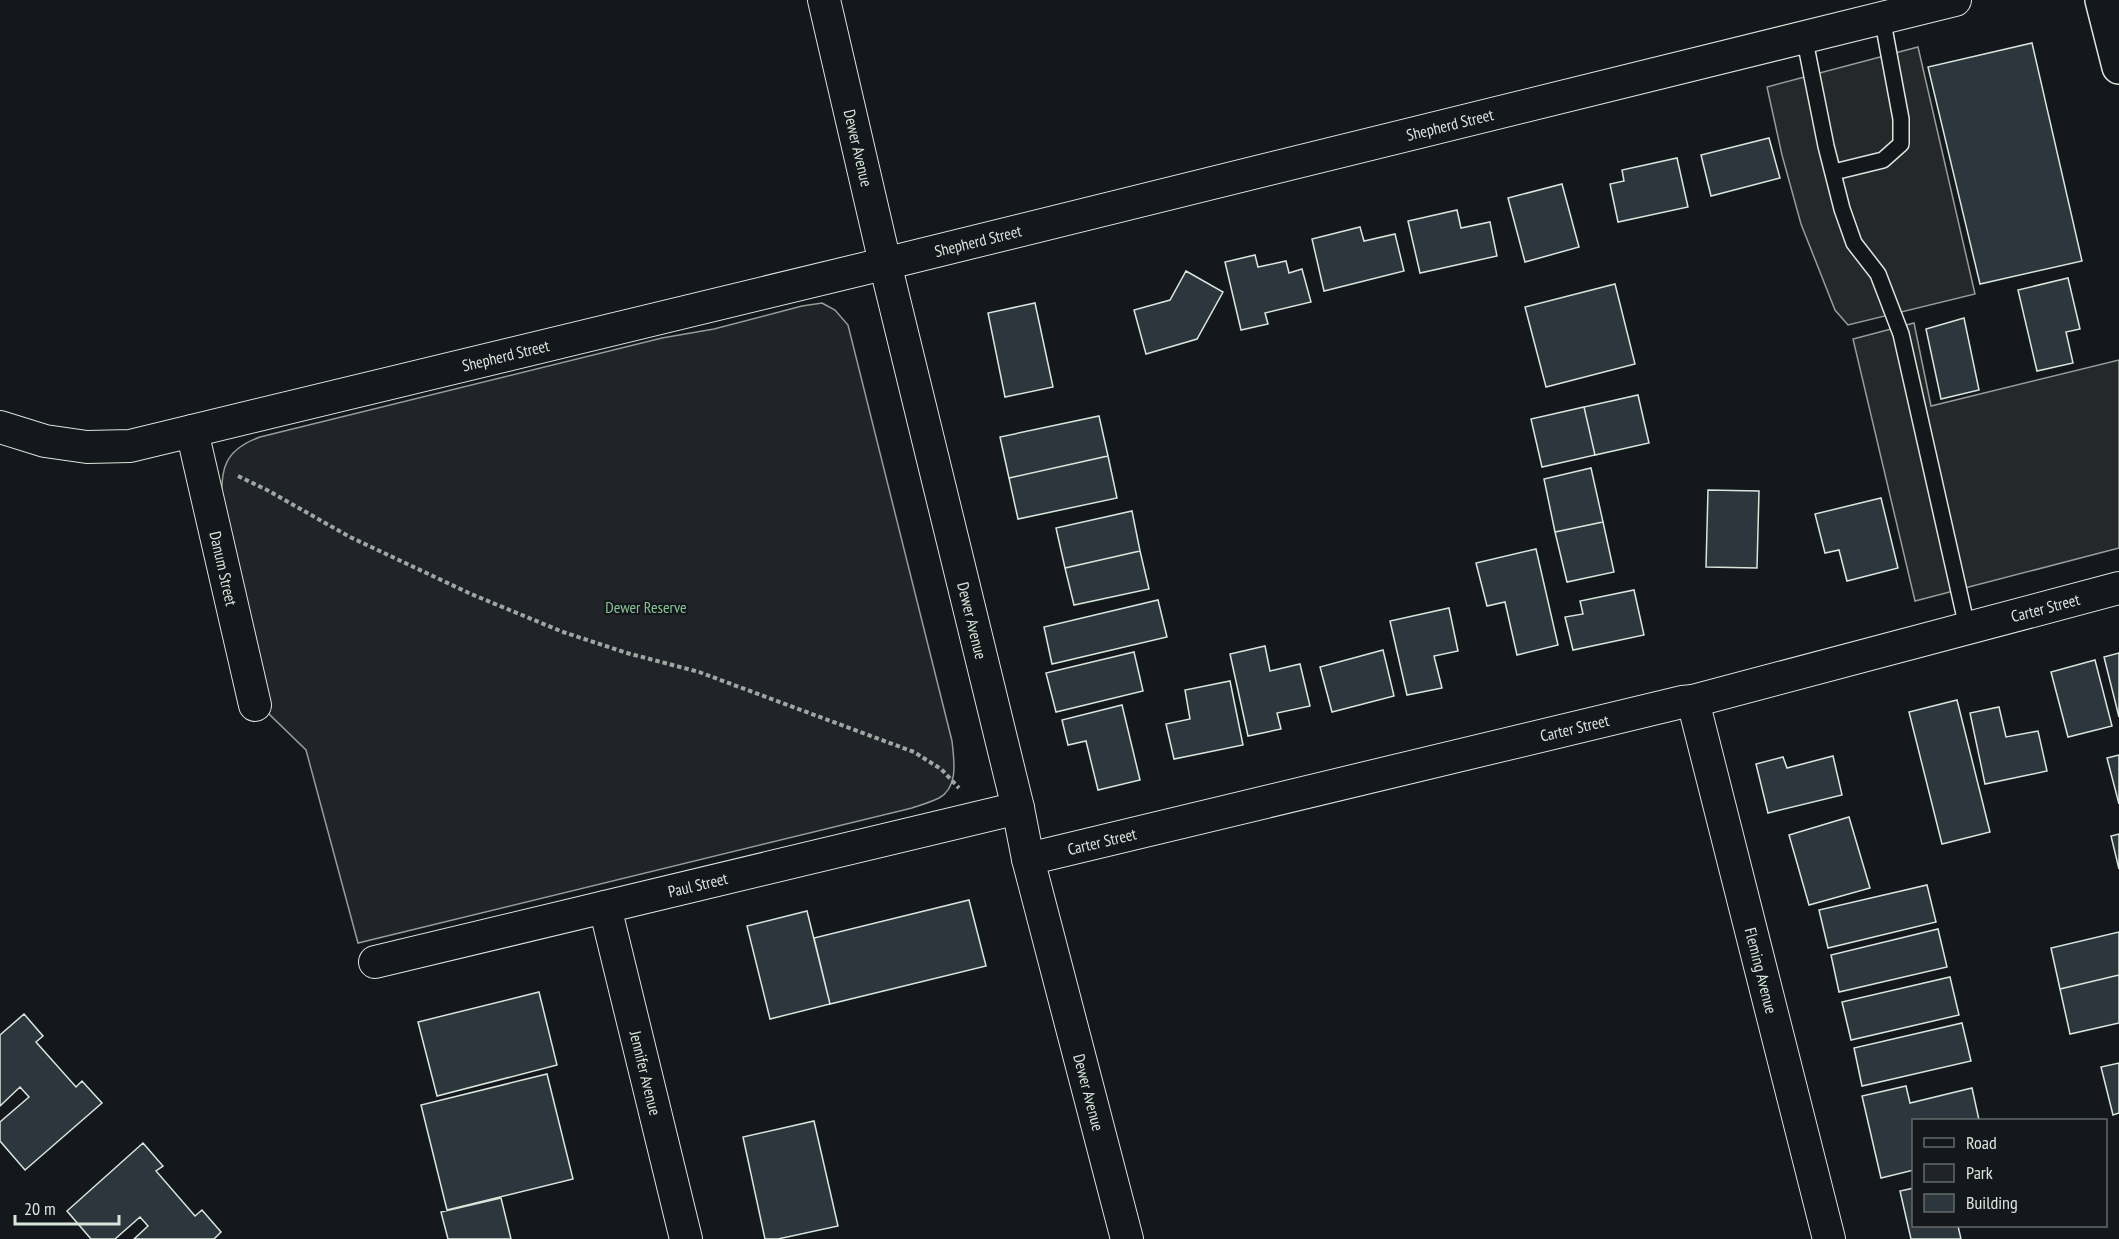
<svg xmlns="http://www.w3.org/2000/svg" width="2119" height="1239" viewBox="0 0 2119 1239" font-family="'PT Sans Narrow',sans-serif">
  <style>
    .green { fill: #202428; stroke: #939e99; stroke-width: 1.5 }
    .parking { fill: #24282b; stroke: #939e99; stroke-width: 1.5 }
    .building { fill: #2c363c; stroke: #d8e6dc; stroke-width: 1.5 }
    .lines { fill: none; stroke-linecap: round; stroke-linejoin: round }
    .lane-casing { stroke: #d8e6dc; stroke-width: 18 }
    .street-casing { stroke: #d8e6dc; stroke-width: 34 }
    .primary-casing { stroke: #d8e6dc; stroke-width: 36 }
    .path { stroke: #9da8a2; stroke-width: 4; stroke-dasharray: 4.5 3; stroke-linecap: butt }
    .lane { stroke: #14181c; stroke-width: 15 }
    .street { stroke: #14181c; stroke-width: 32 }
    .primary { stroke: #14181c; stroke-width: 33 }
    .labels { text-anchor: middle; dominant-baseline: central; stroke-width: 4.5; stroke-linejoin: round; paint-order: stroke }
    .street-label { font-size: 16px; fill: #d8e6dc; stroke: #14181c }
    .park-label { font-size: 16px; fill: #8ac095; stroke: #14181c }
  </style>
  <rect width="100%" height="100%" fill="#14181c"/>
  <path class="green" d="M822,303L835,310L848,325L952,741C954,760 959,787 939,798C931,802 921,805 912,808L358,943L306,750L269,714L222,505C220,469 224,450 260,437L662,338L714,329L802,306Z"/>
  <path class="parking" d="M1918,47L1975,294L1848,325L1835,310L1801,224L1782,155L1767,87Z
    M1914,323L1931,406L2119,360V548L1915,601L1853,339Z"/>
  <path class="building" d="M2032,43L2082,261L1980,284L1928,67Z
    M1769,138L1780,178L1711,196L1701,155Z
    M1677,158L1688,207L1618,222L1610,184L1624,181L1622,170Z
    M1562,184L1579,247L1525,262L1508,198Z
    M1457,210L1461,228L1490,222L1497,256L1420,273L1408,221Z
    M1360,227L1364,241L1395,234L1404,271L1324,291L1312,239Z
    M1255,255L1258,267L1286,261L1289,273L1302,269L1311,302L1265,313L1268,324L1241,330L1225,262Z
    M1186,271L1223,292L1197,339L1146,354L1134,310L1170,300Z
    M2068,278L2080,329L2066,332L2073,363L2037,371L2018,290Z
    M1615,284L1635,364L1546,387L1525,307Z
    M1035,303L1053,387L1005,397L988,313Z
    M1964,318L1979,390L1941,399L1926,329Z
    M1638,395L1649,443L1595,455L1584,407Z
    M1584,407L1595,455L1542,467L1531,419Z
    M1099,416L1108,456L1009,478L1000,437Z
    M1108,456L1117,498L1018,519L1009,478Z
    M1591,468L1603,522L1555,532L1544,479Z
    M1708,490L1759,491L1757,568L1706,567Z
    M1881,498L1898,568L1847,581L1839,550L1825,553L1815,514Z
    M1132,511L1140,551L1065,568L1056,528Z
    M1603,522L1614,572L1567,582L1555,532Z
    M1536,549L1558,645L1517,655L1505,602L1487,606L1476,563Z
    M1140,551L1149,589L1074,605L1065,568Z
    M1634,590L1644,635L1573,650L1565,617L1583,614L1580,601Z
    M1158,600L1167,637L1052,664L1044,627Z
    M1449,608L1458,651L1434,656L1442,688L1407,695L1390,621Z
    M1265,646L1270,671L1300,664L1310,706L1277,713L1281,729L1248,736L1230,654Z
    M1383,650L1394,696L1332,712L1320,667Z
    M1134,652L1143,691L1056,712L1046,673Z
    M2119,653V717L2104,657Z
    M2095,660L2112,726L2068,737L2051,672Z
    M1230,681L1243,745L1174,759L1166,724L1190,719L1185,690Z
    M1957,700L1990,832L1942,844L1909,712Z
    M1122,705L1140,780L1098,790L1086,741L1068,745L1062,720Z
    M1999,707L2006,737L2038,731L2047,771L1985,784L1970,713Z
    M2119,755V804L2107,758Z
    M1833,756L1842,795L1768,813L1756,764L1783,757L1787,768Z
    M1849,817L1870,888L1809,905L1789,835Z
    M2119,834V869L2111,836Z
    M1927,885L1936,922L1828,948L1819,910Z
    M969,900L986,966L830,1004L814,938Z
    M807,911L830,1004L770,1019L747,926Z
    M1938,929L1947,967L1839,992L1831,955Z
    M2119,932V975L2060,989L2051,948Z
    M2119,975V1023L2070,1034L2060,989Z
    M1950,977L1959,1015L1851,1040L1842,1002Z
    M539,992L557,1065L437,1096L418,1022Z
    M24,1014L43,1036L36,1042L76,1087L82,1081L102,1103L25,1170L0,1141V1122L29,1097L20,1087L0,1106V1035Z
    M1962,1023L1971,1061L1862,1086L1854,1048Z
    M2119,1063V1113L2113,1115L2101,1067Z
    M547,1074L573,1179L447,1210L421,1105Z
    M1906,1086L1910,1103L1972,1088L1979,1120H1914V1170L1881,1178L1862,1096Z
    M814,1121L838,1226L778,1239H765L743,1137Z
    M143,1143L163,1166L156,1171L195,1216L202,1210L221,1232L214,1239H134L148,1226L140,1217L115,1239H91L67,1211Z
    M1914,1188V1226H1958L1961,1239H1911L1900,1191Z
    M501,1198L511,1239H448L441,1212Z"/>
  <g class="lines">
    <g class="lane-casing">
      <path id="lane" d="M1804,36L1826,146L1842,209L1854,243L1878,274L1901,334L1967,627
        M1834,172L1883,160L1901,144V119L1882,17"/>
    </g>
    <g class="street-casing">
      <g id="street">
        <path id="s1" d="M824,0L885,263L1018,808L1028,859L1127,1239"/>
        <path id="s2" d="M0,427L45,441L87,447L130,446L896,261L1955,0"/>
        <path id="s3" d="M192,431L255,705"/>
        <path id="s4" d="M1693,701L1829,1239"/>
        <path id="s5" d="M1028,859L1682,702L1693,701L2119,588"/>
        <path id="s6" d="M605,907L686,1239"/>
        <path id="s7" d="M375,962L1018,808"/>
      </g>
    </g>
    <g class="primary-casing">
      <path id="primary" d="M2102,0L2119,67"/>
    </g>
    <path class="path" d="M238,476L267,490L350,537L471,594L563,632L627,653L699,672L914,752L941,769L959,788"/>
    <use href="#lane" class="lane"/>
    <use href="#street" class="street"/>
    <use href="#primary" class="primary"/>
  </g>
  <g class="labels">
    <g class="street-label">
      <text stroke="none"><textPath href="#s2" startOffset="1491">Shepherd Street</textPath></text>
      <text stroke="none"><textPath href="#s1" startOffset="152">Dewer Avenue</textPath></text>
      <text stroke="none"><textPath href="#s2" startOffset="1005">Shepherd Street</textPath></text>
      <text stroke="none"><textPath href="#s2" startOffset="519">Shepherd Street</textPath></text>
      <text stroke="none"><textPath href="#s3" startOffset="141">Danum Street</textPath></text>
      <text stroke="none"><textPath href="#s5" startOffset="1048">Carter Street</textPath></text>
      <text stroke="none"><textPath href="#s1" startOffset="638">Dewer Avenue</textPath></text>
      <text stroke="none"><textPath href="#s5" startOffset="562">Carter Street</textPath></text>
      <text stroke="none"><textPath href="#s5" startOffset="76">Carter Street</textPath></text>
      <text stroke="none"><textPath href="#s7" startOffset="332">Paul Street</textPath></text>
      <text stroke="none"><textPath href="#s4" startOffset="278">Fleming Avenue</textPath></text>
      <text stroke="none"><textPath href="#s6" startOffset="171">Jennifer Avenue</textPath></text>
      <text stroke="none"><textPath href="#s1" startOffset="1124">Dewer Avenue</textPath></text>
    </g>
    <g class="park-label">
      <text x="646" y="607">Dewer Reserve</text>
    </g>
  </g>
  <rect x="1912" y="1119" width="195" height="108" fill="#14181c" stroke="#626a69" stroke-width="1.5"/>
  <rect x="1924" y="1138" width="30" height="9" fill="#14181c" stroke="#626a69" stroke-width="1.5"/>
  <text x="1966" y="1149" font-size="18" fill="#d8e6dc">Road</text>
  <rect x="1924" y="1164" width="30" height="18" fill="#202428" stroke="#626a69" stroke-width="1.5"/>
  <text x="1966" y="1179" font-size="18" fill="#d8e6dc">Park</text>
  <rect x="1924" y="1194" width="30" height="18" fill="#2c363c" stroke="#626a69" stroke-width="1.5"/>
  <text x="1966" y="1209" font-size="18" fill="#d8e6dc">Building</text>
  <path d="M15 1215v9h104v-9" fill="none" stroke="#d8e6dc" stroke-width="3"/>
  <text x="24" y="1215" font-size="18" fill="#d8e6dc" stroke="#14181c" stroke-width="4.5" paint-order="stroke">20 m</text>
</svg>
